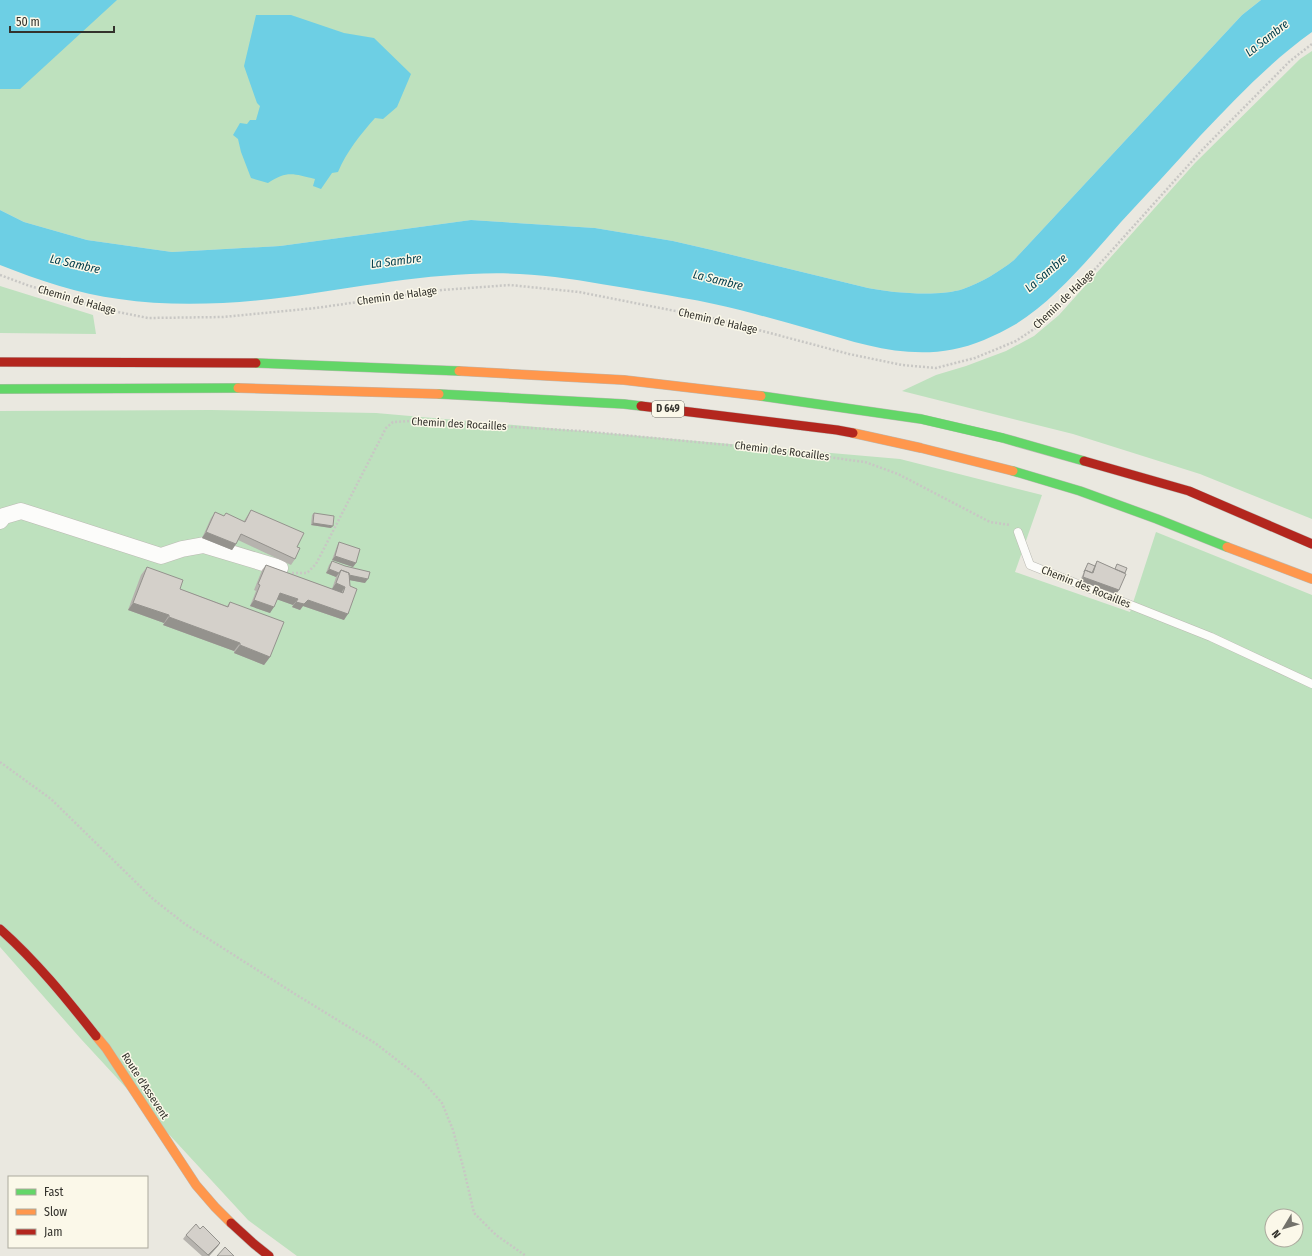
<svg xmlns="http://www.w3.org/2000/svg" width="1312" height="1256" viewBox="0 0 1312 1256" font-family="'Fira Sans Condensed',sans-serif">
  <style>
    .green { fill: #bee1be; fill-rule: evenodd }
    .water { fill: #6dcfe4 }
    .lines { fill: none; stroke-linecap: round; stroke-linejoin: round }
    .lane-casing { stroke: #bbbab3; stroke-width: 9 }
    .street-casing { stroke: #bbbab3; stroke-width: 17 }
    .fast-casing { stroke: #bbbab3; stroke-width: 10 }
    .slow-casing { stroke: #bbbab3; stroke-width: 10 }
    .jam-casing { stroke: #bbbab3; stroke-width: 10 }
    .path { stroke: #c8c7c4; stroke-width: 2.5; stroke-dasharray: 2 2; stroke-linecap: butt }
    .lane { stroke: #fcfcfa; stroke-width: 8 }
    .street { stroke: #fcfcfa; stroke-width: 16 }
    .fast { stroke: #63d668; stroke-width: 9 }
    .slow { stroke: #ff974d; stroke-width: 9 }
    .jam { stroke: #b3261e; stroke-width: 9 }
    .wall { fill: #b6b3ae }
    .shaded-wall { fill: #94928d }
    .building { fill: #d4d0ca; stroke: #94928d }
    .labels { text-anchor: middle; dominant-baseline: central; stroke-width: 3; stroke-linejoin: round; paint-order: stroke }
    .shield { fill: #fbf8e9; stroke: #6f6d65; stroke-width: 1 }
    .shield-label { font-size: 10px; font-weight: bold; fill: #33322c }
    .street-label { font-size: 11px; fill: #33322c; stroke: #fbf8e9 }
    .water-label { font-size: 12px; font-style: italic; fill: #003d4b; stroke: #fbf8e9 }
  </style>
  <rect width="100%" height="100%" fill="#eae8e0"/>
  <path class="green" d="M0,0H1261L1242,15L1014,260C999,272 982,282 963,289C939,297 893,293 868,288L712,250L673,241L595,228L471,220L280,246L172,252L87,240L24,222L0,210Z
    M1312,51V519L1200,474L1073,434L902,391L936,375L966,366L1006,351L1034,336L1059,315L1195,163L1300,59Z
    M0,286L93,315L96,334L0,333Z
    M211,410L376,413L900,459L1042,495L1015,572L1130,612L1156,532L1312,595V1256H297L248,1220L81,1039L0,947V411ZM1272,1216H1296V1240H1272Z"/>
  <path class="water" d="M0,0H117L20,89H0Z
    M1261,0H1312V32C1270,62 1235,99 1200,136C1174,165 1147,194 1121,222C1089,258 1057,298 1016,324C1006,330 995,335 984,340C924,365 871,347 813,330C780,321 747,311 714,304C692,299 671,296 649,292C618,287 587,281 555,277C465,265 376,285 287,297C233,304 173,307 119,299C79,294 38,280 0,265V210L24,222L87,240L172,252L280,246L471,220L595,228L673,241L712,250L868,288C893,293 939,297 963,289C982,282 999,272 1014,260L1242,15Z
    M256,15H291L344,33L374,38L411,74L397,107L383,119L375,118C360,135 347,151 338,172L332,173L321,189L313,186L315,179C294,174 287,170 268,183L251,178L241,152L238,139L233,135L240,123L247,124L250,120H256L260,106L257,103L244,66Z"/>
  <g class="lines">
    <g class="lane-casing">
      <path id="lane" d="M1018,532L1030,565L1211,637L1312,684"/>
    </g>
    <g class="street-casing">
      <path id="street" d="M0,521L4,516L21,511L161,556L182,549L204,545L280,568"/>
    </g>
    <g class="fast-casing">
      <path id="fast" d="M256,363L459,371
        M0,389L238,388
        M439,394L624,404L641,406
        M761,396L921,419L1003,438L1084,461
        M1013,471L1080,491L1157,519L1227,547"/>
    </g>
    <g class="slow-casing">
      <path id="slow" d="M459,371L624,380L761,396
        M238,388L439,394
        M853,433L921,448L1013,471
        M1227,547L1312,579
        M96,1036L106,1048L196,1185L215,1207L231,1223"/>
    </g>
    <g class="jam-casing">
      <path id="jam" d="M0,362L256,363
        M641,406L837,430L853,433
        M1084,461L1189,491L1312,544
        M0,929C36,961 66,998 96,1036
        M231,1223L254,1244L269,1256"/>
    </g>
    <path class="path" d="M0,275L27,285L103,309L148,318L223,317L316,308L442,290L510,285L579,292L721,320L849,354L902,365L936,368L975,358L1016,341L1040,325L1078,288L1203,149L1290,61L1312,44
      M292,573H307L316,564L386,428L393,422L411,421L581,431L759,448L865,462L898,474L990,522L1010,525
      M0,762L51,799L153,899L185,924L295,994L375,1043L419,1077L442,1103L453,1130L464,1170L474,1213L496,1235L526,1256"/>
    <use href="#lane" class="lane"/>
    <use href="#street" class="street"/>
    <use href="#fast" class="fast"/>
    <use href="#slow" class="slow"/>
    <use href="#jam" class="jam"/>
  </g>
  <path class="wall" d="M251,510L297,547L295,559L291,565L238,540L236,544L232,550L202,538L211,518L215,512L224,516L244,521Z
    M314,513L331,528L311,525L312,515Z
    M339,542L356,563L353,567L332,560L337,546Z
    M332,561L365,583L350,580L344,620L303,606L300,610L292,607L293,605L277,599L270,613L250,606L256,591L254,590L262,570L266,565L332,589L336,577L326,573L329,565Z
    M1097,561L1115,569L1117,564L1125,573L1119,590L1116,594L1080,581L1083,574L1088,563L1094,566Z
    M147,567L180,589L227,606L230,602L270,657L264,665L234,653V651L163,625L164,623L128,610L141,575Z
    M200,1229L220,1243L218,1246L209,1256H202L183,1239L186,1235Z"/>
  <path class="shaded-wall" d="M313,523L333,526L331,528L311,525Z
    M206,532L236,544L232,550L202,538Z
    M335,556L356,563L353,567L332,560Z
    M329,569L339,573L336,577L326,573Z
    M340,573L368,579L365,583L338,578Z
    M1083,577L1119,590L1116,594L1080,581Z
    M336,583L345,587L341,593L332,589Z
    M280,593L298,599L293,605L276,599Z
    M254,600L274,607L270,613L250,606Z
    M308,600L348,614L344,620L303,606L300,610L292,607L296,602Z
    M133,603L169,615L164,623L128,610Z
    M169,617L240,643L234,651L163,625Z
    M240,645L270,657L264,665L234,653Z
    M220,1243L218,1246L209,1256H208Z"/>
  <path class="building" d="M251,510L304,533L297,547L300,548L295,559L241,534L236,544L206,532L215,512L224,516L226,513L245,522Z
    M314,513L334,516L333,526L313,523Z
    M339,542L360,549L356,563L335,556Z
    M332,561L345,566L370,572L368,579L349,575V573L341,570L339,573L329,569Z
    M1097,561L1126,574L1119,590L1083,577L1085,570L1093,573Z
    M1088,563L1095,566L1092,573L1085,570L1084,572Z
    M1117,564L1127,568L1125,573L1115,569Z
    M266,565L343,593L345,587L336,583L341,570L349,573L350,586L357,589L348,614L308,600L304,604L296,602L298,599L280,593L274,607L254,600L260,585L258,584Z
    M147,567L183,580L180,589L228,607L230,602L284,622L270,657L240,645V643L169,617V615L133,603Z
    M196,1224L200,1229L203,1226L220,1243L208,1255L186,1235Z
    M225,1247L234,1256H217Z"/>
  <g class="labels">
    <rect class="shield" x="652" y="401" width="32" height="16" rx="3"/>
    <g class="shield-label">
      <text x="668" y="409">D 649</text>
    </g>
    <g class="street-label">
      <text transform="translate(397 296) rotate(-8)">Chemin de Halage</text>
      <text transform="translate(1064 299) rotate(-44)">Chemin de Halage</text>
      <text transform="translate(77 300) rotate(16)">Chemin de Halage</text>
      <text transform="translate(718 321) rotate(13)">Chemin de Halage</text>
      <text transform="translate(459 424) rotate(3)">Chemin des Rocailles</text>
      <text transform="translate(782 451) rotate(7)">Chemin des Rocailles</text>
      <text transform="translate(1086 587) rotate(22)">Chemin des Rocailles</text>
      <text transform="translate(145 1086) rotate(57)">Route d'Assevent</text>
    </g>
    <g class="water-label">
      <text transform="translate(1267 38) rotate(-38)">La Sambre</text>
      <text transform="translate(396 261) rotate(-7)">La Sambre</text>
      <text transform="translate(75 264) rotate(13)">La Sambre</text>
      <text transform="translate(1046 273) rotate(-41)">La Sambre</text>
      <text transform="translate(718 280) rotate(14)">La Sambre</text>
    </g>
  </g>
  <rect x="8" y="1176" width="140" height="72" fill="#fbf8e9" stroke="#aba99d"/>
  <rect x="16" y="1189" width="20" height="6" fill="#63d668" stroke="#aba99d"/>
  <text x="44" y="1196" font-size="12" fill="#33322c">Fast</text>
  <rect x="16" y="1209" width="20" height="6" fill="#ff974d" stroke="#aba99d"/>
  <text x="44" y="1216" font-size="12" fill="#33322c">Slow</text>
  <rect x="16" y="1229" width="20" height="6" fill="#b3261e" stroke="#aba99d"/>
  <text x="44" y="1236" font-size="12" fill="#33322c">Jam</text>
  <g transform="translate(1284 1228) rotate(232)"><circle r="19" fill="#fbf8e9" stroke="#aba99d"/>
  <path d="M0-3L7 15L0 10L-7 15Z" fill="#73726b"/>
  <text y="-6" font-size="11" font-weight="bold" text-anchor="middle" fill="#33322c">N</text>
  </g>
  <path d="M10 26v6h104v-6" fill="none" stroke="#33322c" stroke-width="2"/>
  <text x="16" y="26" font-size="12" fill="#33322c" stroke="#fbf8e9" stroke-width="3" paint-order="stroke">50 m</text>
</svg>
